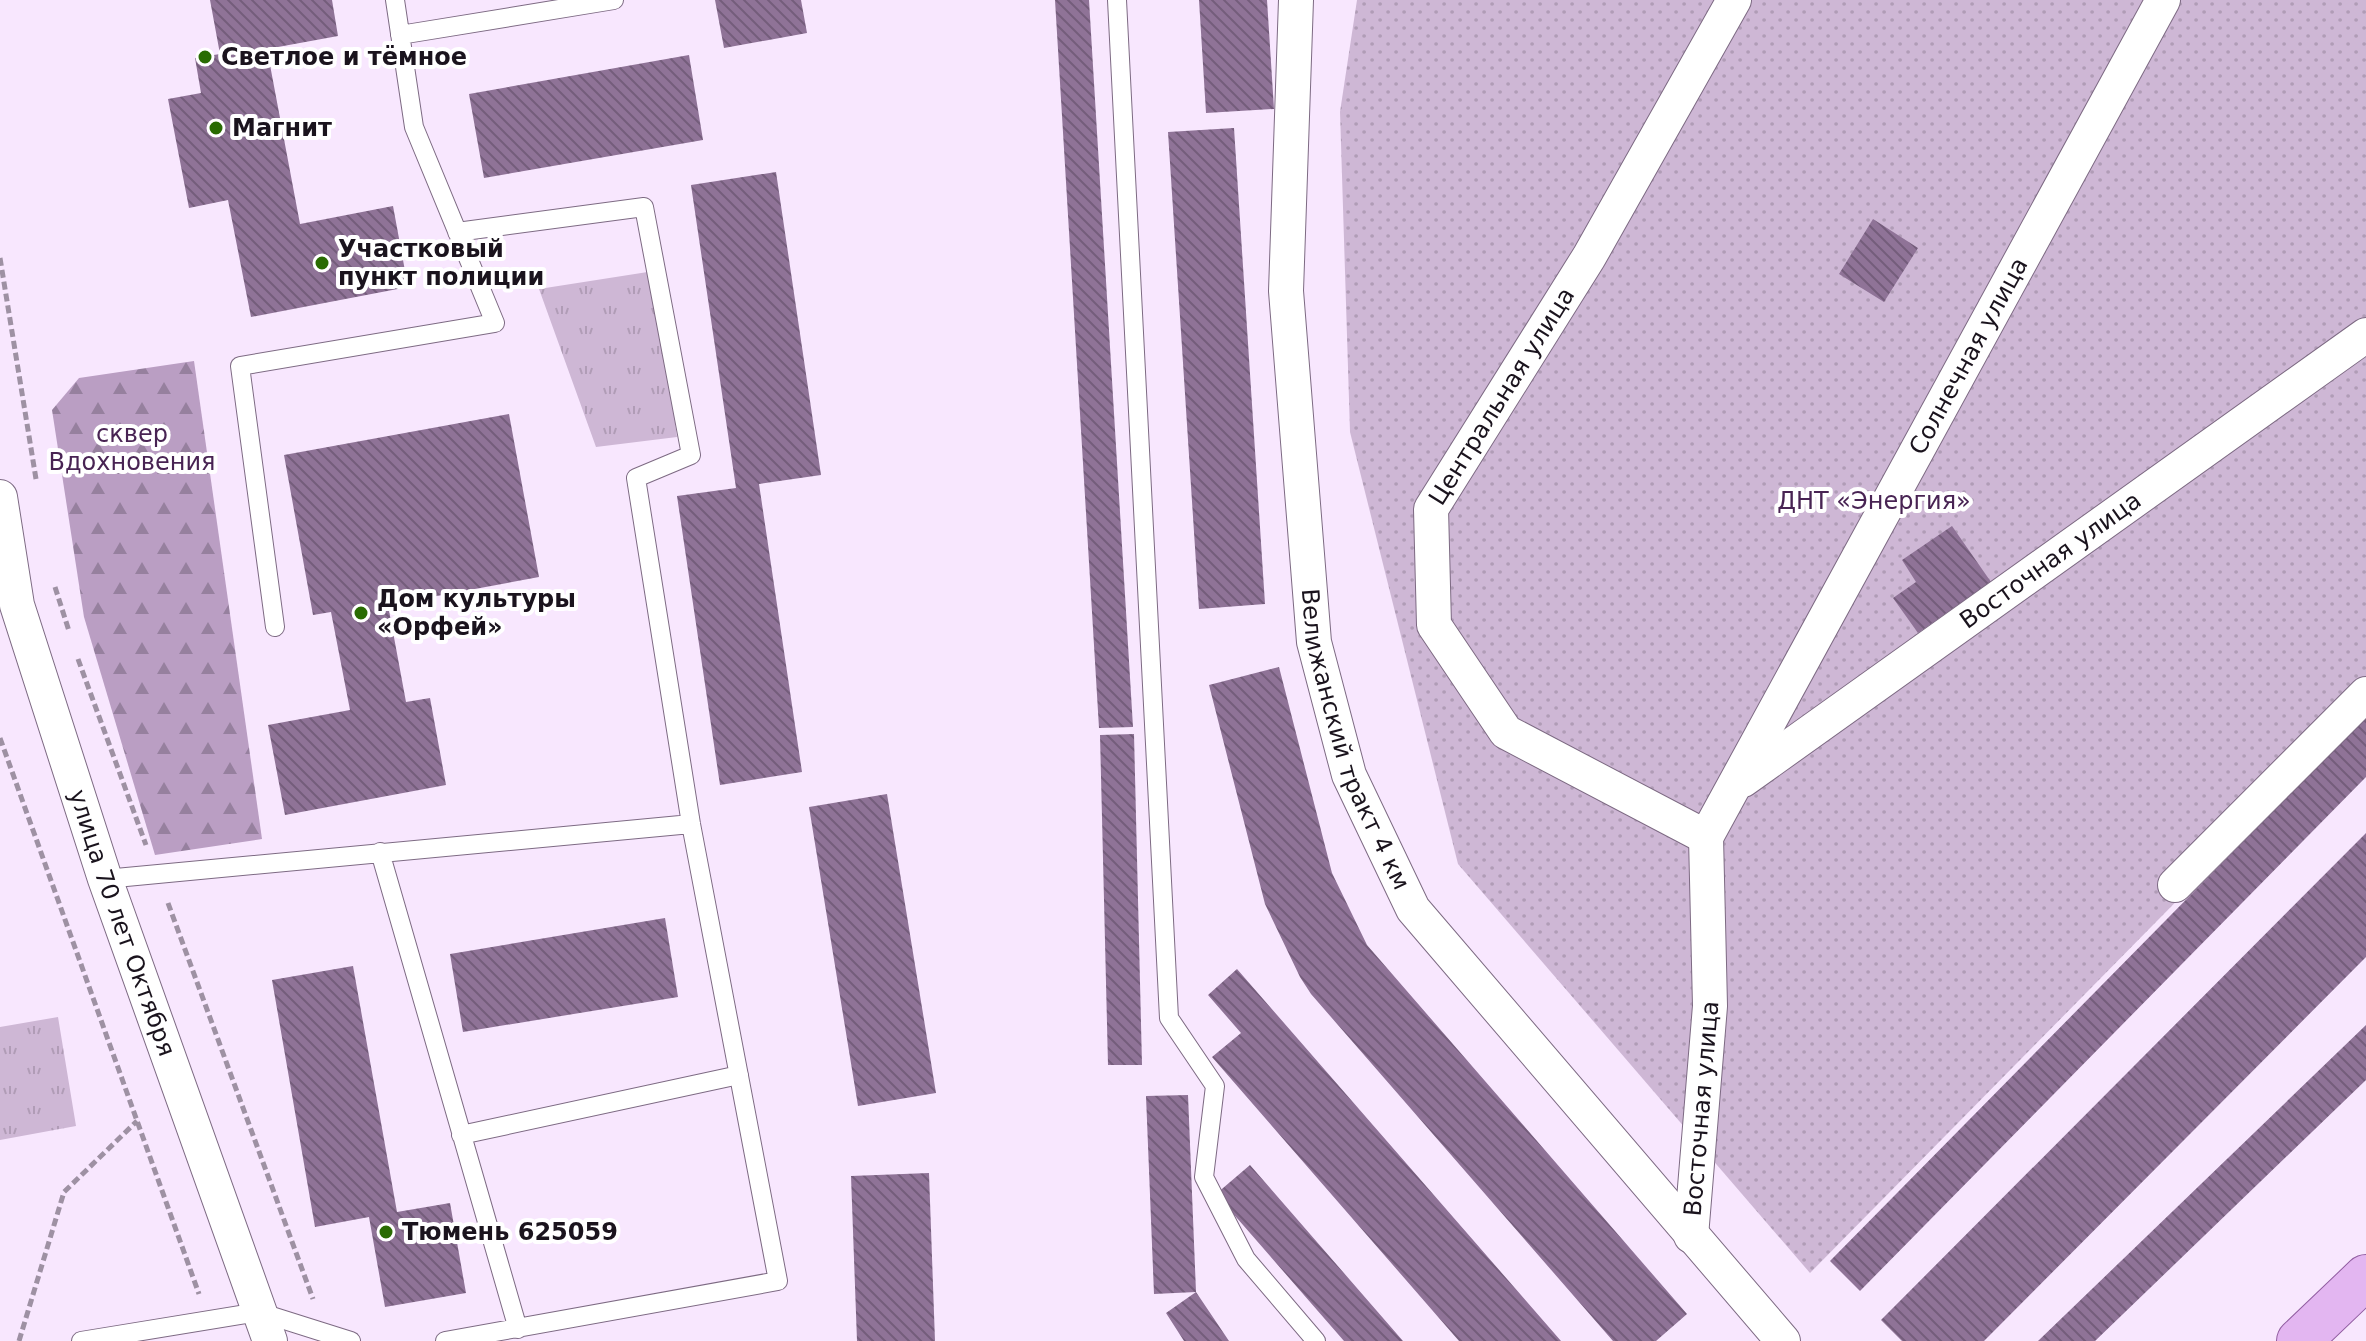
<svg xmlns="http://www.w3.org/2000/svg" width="2366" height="1341" viewBox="0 0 2366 1341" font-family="'DejaVu Sans',sans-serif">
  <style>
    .forest { fill: url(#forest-firs) }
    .park { fill: url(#park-tufts) }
    .garden { fill: url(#garden-dots) }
    .building { fill: url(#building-back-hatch) }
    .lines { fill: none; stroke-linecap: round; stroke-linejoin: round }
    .lane-casing { stroke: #7d6a83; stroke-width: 20 }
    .street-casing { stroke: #7d6a83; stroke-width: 36 }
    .primary-casing { stroke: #915da1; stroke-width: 46 }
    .path { stroke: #9e91a3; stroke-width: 5; stroke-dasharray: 8 4; stroke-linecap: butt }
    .lane { stroke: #fff; stroke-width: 18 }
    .street { stroke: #fff; stroke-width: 34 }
    .primary { stroke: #e3b6f1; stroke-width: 44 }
    .poi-dot { fill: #296b02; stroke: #fff; stroke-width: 3 }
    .labels { text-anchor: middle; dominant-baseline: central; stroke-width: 8; stroke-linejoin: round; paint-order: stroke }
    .poi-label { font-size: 24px; font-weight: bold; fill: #1a131d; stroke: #fff; text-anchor: start }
    .street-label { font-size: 24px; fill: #1a131d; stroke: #fff }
    .park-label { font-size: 24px; fill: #482353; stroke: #fff }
  </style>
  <defs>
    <pattern id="forest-firs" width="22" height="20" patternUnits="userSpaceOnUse" patternTransform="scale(2)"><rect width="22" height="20" fill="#ba9ec3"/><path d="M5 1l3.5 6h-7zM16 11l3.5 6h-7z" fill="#96809e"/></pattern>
    <pattern id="park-tufts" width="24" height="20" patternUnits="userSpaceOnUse" patternTransform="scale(2)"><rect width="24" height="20" fill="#ceb7d5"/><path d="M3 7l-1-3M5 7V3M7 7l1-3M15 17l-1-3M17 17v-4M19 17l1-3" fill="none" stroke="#b09cb6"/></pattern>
    <pattern id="garden-dots" width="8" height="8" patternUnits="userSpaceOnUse" patternTransform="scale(2)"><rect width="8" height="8" fill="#ceb7d5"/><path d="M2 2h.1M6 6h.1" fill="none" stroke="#b09cb6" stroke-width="1.8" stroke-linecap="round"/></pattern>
    <pattern id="building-back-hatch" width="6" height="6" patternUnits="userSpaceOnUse" patternTransform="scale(2)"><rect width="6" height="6" fill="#8f7397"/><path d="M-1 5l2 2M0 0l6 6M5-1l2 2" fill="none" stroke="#745d7b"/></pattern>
  </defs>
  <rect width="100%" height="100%" fill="#f8e7fe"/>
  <path class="forest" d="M194,361L262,839L155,855L84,617L52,410L79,378Z"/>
  <path class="park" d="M654,271L677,437L596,447L539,289Z
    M58,1017L76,1126L0,1140V1027Z"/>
  <path class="garden" d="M1357,0H2366V709L1810,1273L1458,864L1350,432L1340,112Z"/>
  <path class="building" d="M210,0H332L338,36L267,49L300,224L393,206L408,287L251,317L228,200L189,208L168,99L201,93L195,58L220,54Z
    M715,0H801L807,33L724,48Z
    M1055,0H1089L1133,727L1099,728Z
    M1199,0H1267L1274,109L1206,113Z
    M689,55L703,140L484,178L469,94Z
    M1234,128L1265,604L1199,609L1168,132Z
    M776,172L821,475L759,484L802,772L720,785L677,496L736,488L691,185Z
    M1873,219L1918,248L1884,302L1839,274Z
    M509,414L539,577L388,605L406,702L430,698L446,785L285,815L268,725L350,710L331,612L313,615L284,455Z
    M1952,526L1991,582L1918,633L1893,598L1916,582L1902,560Z
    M1279,667L1332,873L1367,945L1687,1314L1656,1341H1613L1311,994L1300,977L1265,904L1209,685Z
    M2366,717V777L1860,1291L1830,1261Z
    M1134,734L1142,1065H1108L1100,735Z
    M887,794L936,1093L858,1106L809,807Z
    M2366,833V957L1984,1341H1902L1881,1320Z
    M665,918L678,997L463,1032L450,954Z
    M353,966L397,1212L450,1203L466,1293L385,1307L369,1217L315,1227L272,980Z
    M1237,969L1561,1341H1459L1212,1057L1241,1033L1208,995Z
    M2366,1025V1080L2095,1341H2038Z
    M1188,1095L1196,1292L1154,1294L1146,1096Z
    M1250,1165L1403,1341H1344L1216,1194Z
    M929,1173L935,1341H857L851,1176Z
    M1196,1292L1229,1341H1184L1166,1313Z"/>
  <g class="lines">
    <g class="lane-casing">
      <path id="lane" d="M1117,0L1169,1018L1215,1086L1204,1177L1246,1259L1316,1341
        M400,35L614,0
        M275,627L240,366L495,323L414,127L395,0
        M380,852L518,1329
        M105,879L691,824
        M461,1135L739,1075
        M81,1341L259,1312L351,1341
        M445,1341L778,1281L691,824L636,478L691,455L644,207L457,232"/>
    </g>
    <g class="street-casing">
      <g id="street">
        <path id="s1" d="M1296,0L1286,291L1314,642L1349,775L1413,909L1783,1341"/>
        <path id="s2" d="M0,497L17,605L105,879L270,1341"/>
        <path id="s3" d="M1743,780L2366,335"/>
        <path id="s4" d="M1706,837L1506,732L1434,625L1431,509L1589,257L1734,0"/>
        <path id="s5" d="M1706,837L2163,0"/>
        <path d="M2175,885L2366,694"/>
        <path id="s6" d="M1691,1236L1710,1006L1706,837"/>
      </g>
    </g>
    <g class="primary-casing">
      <path id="primary" d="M2299,1341L2366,1277"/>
    </g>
    <path class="path" d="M0,258L36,479
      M55,587L69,631
      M78,659L146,845
      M0,738L199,1294
      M168,903L313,1299
      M19,1341L64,1192L137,1121"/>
    <use href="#lane" class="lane"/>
    <use href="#street" class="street"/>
    <use href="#primary" class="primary"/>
  </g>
  <g class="poi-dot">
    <circle cx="205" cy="57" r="8"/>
    <circle cx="216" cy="128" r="8"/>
    <circle cx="322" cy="263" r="8"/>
    <circle cx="361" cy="613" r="8"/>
    <circle cx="386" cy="1232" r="8"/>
  </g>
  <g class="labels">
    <g class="poi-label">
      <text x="221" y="57">Светлое и тёмное</text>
      <text x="232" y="128">Магнит</text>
      <text x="338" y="249">Участковый<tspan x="338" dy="28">пункт полиции</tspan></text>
      <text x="377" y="599">Дом культуры<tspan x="377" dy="28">«Орфей»</tspan></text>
      <text x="402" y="1232">Тюмень 625059</text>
    </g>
    <g class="street-label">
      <text stroke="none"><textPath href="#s5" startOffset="548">Солнечная улица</textPath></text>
      <text stroke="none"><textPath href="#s4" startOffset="604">Центральная улица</textPath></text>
      <text stroke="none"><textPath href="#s3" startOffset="378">Восточная улица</textPath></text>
      <text stroke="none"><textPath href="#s1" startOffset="748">Велижанский тракт 4 км</textPath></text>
      <text stroke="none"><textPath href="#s2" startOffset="444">улица 70 лет Октября</textPath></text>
      <text stroke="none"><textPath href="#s6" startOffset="128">Восточная улица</textPath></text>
    </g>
    <g class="park-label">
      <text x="132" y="434">сквер<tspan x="132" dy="28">Вдохновения</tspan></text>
      <text x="1874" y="501">ДНТ «Энергия»</text>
    </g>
  </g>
</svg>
